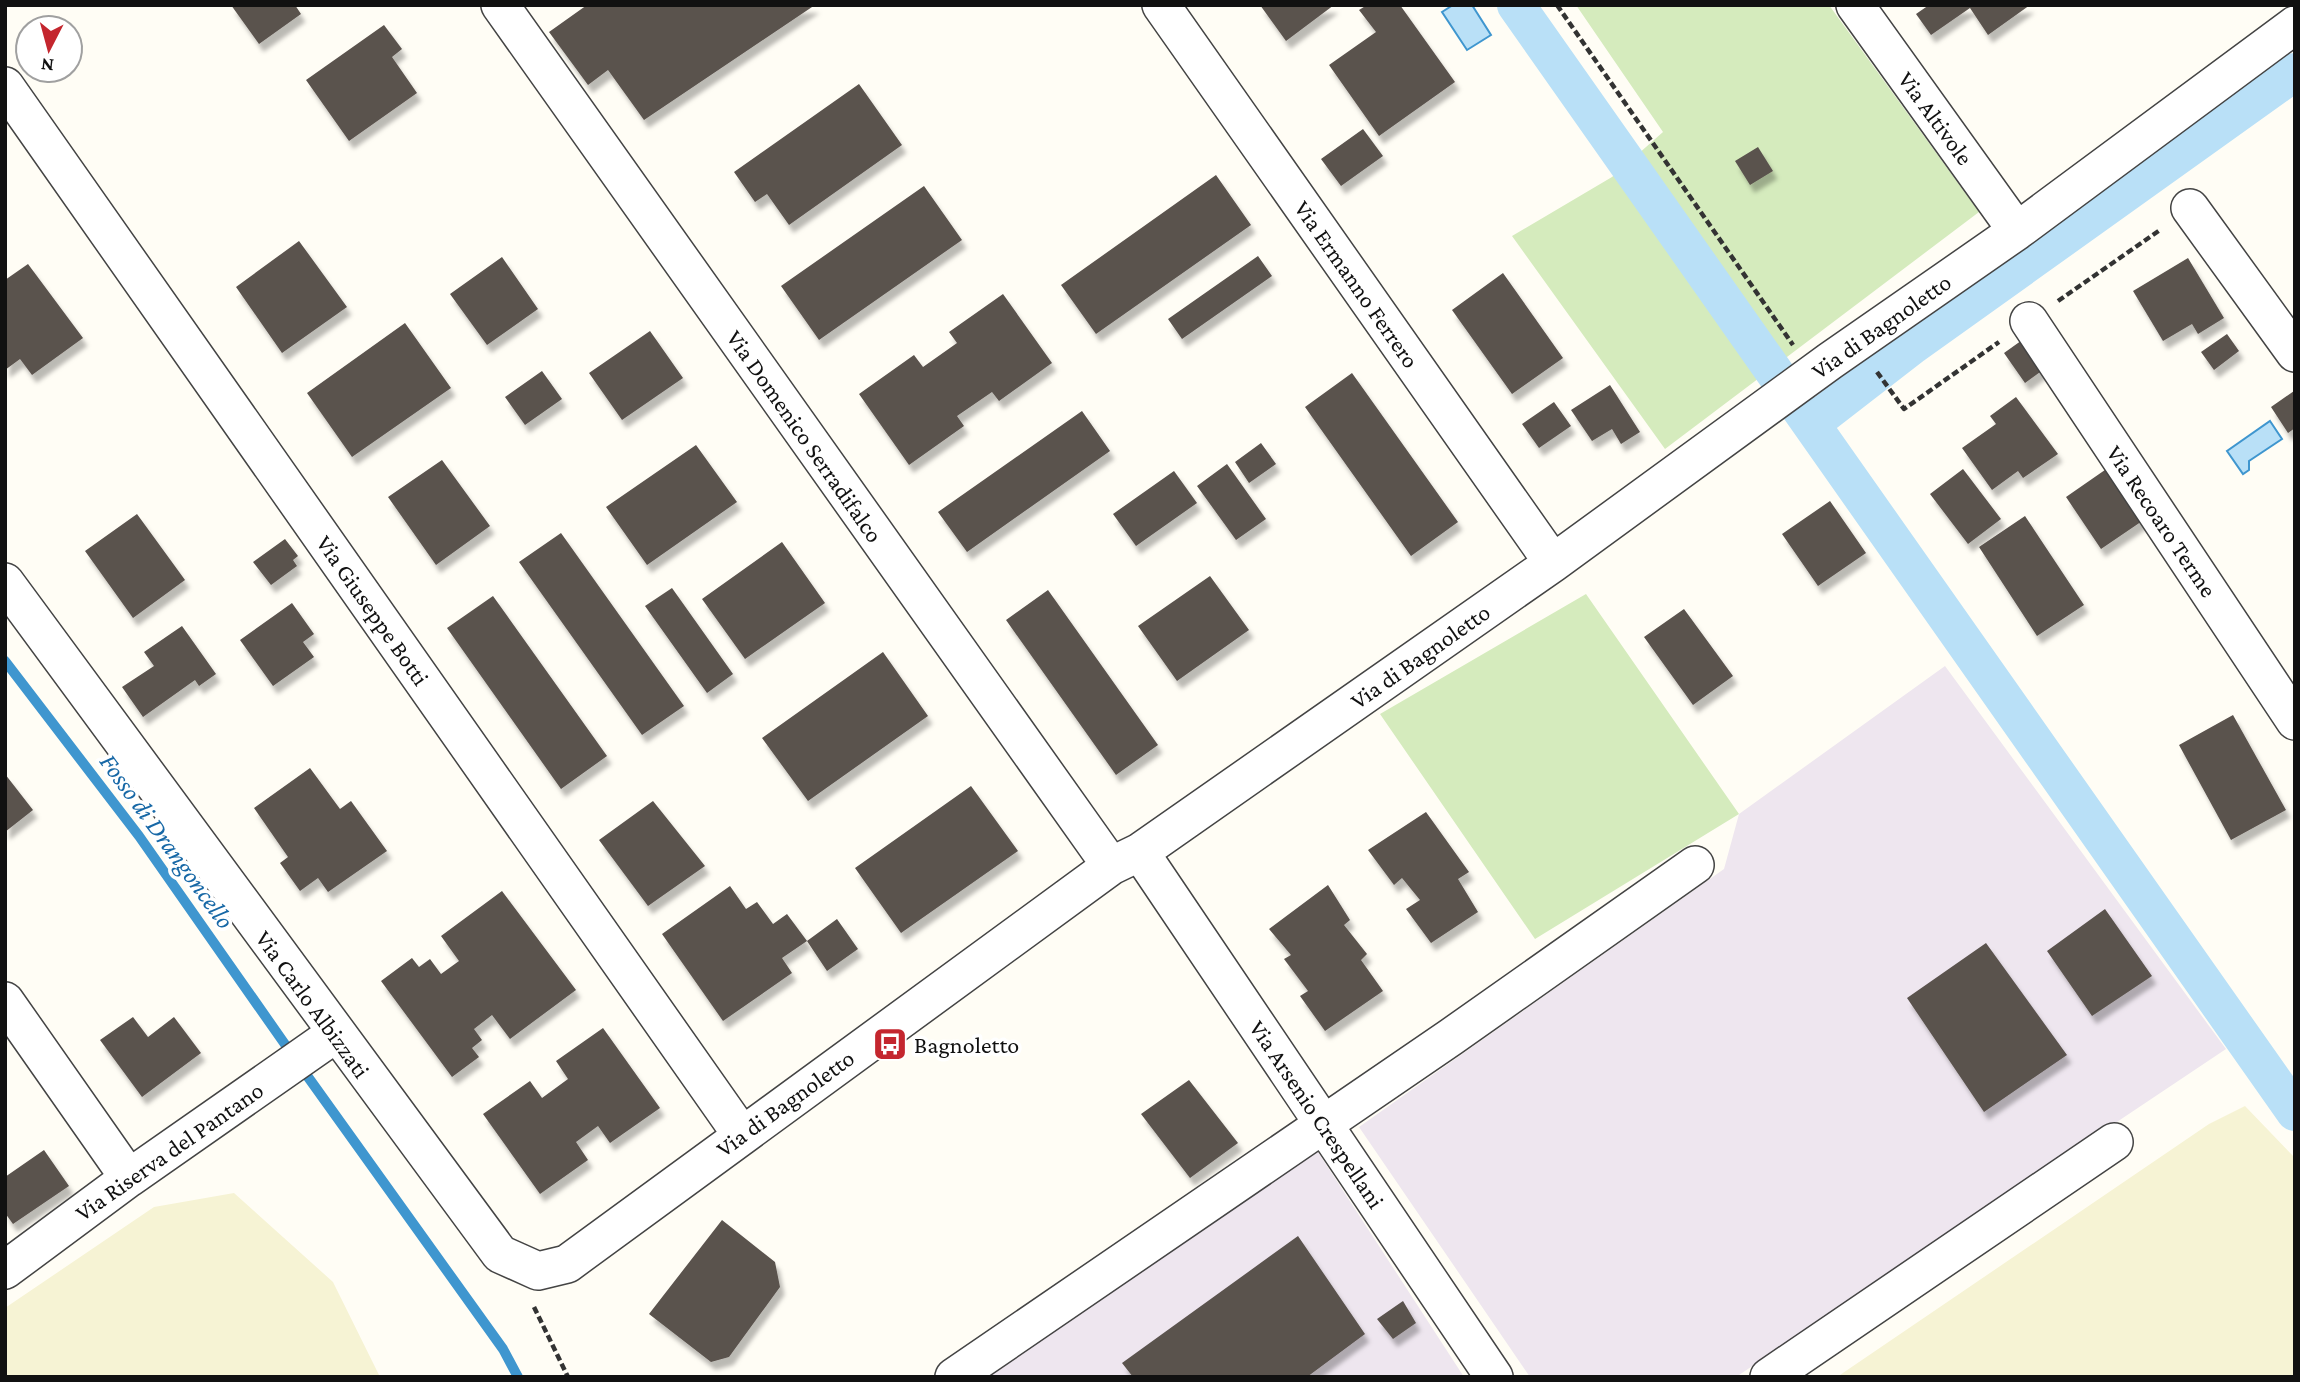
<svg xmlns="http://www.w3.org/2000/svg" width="2300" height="1382" viewBox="0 0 2300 1382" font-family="'Crimson Pro',serif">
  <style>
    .industrial { fill: #eee6ef }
    .farmland { fill: #f6f3d4 }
    .green { fill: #d5ebbd }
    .water { fill: #b9e0f7; stroke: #3f96cf; stroke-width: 2 }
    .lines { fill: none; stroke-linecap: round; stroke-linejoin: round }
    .stream { stroke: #3f96cf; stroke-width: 10 }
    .canal { stroke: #b9e0f7; stroke-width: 38 }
    .building { fill: #5a524d; filter: url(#shadow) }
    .minor-casing { stroke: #444; stroke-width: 40 }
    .path { stroke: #333; stroke-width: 4.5; stroke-dasharray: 7 3.5; stroke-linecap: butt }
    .minor { stroke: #fff; stroke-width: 37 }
    .labels { text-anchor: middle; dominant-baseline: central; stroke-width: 7; stroke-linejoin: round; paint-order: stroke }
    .street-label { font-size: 24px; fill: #111; stroke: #fff }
    .poi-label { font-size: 24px; fill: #111; stroke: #fff; text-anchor: start }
    .water-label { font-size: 26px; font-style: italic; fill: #1768a6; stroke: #fff }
  </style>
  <defs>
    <filter id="shadow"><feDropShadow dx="4.5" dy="8" stdDeviation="2" flood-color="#0004"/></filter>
  </defs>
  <rect width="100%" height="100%" fill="#fffdf5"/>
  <path class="industrial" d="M1945,666L2226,1049L1736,1377H1530L1359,1127L1724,869L1739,814Z
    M1318,1152L1464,1377H968Z"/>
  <path class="farmland" d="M2245,1106L2295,1158V1377H1837L2209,1124Z
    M234,1193L333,1282L380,1377H5V1308L154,1207Z"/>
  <path class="green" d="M1576,5H1829L1979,212L1665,449L1512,236L1612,177L1663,132Z
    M1586,594L1739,814L1535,939L1380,714Z"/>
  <path class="water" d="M1453,5H1472L1491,35L1467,50L1442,12Z
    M2270,421L2282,439L2249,461V470L2243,474L2227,451Z"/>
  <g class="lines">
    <path class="stream" d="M5,661L139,836L289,1050
      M308,1077L503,1349L518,1377"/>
    <path class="canal" d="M1516,5L2295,1112
      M1811,424L1913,345L2295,72"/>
  </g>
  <path class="building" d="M231,5H295L301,14L259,44Z
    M587,5H815L644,120L608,70L588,85L549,32Z
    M1260,5H1334L1286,41Z
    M1367,5H1400L1455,82L1379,136L1329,65L1376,32L1359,10Z
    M1929,5H2030L1988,35L1970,8L1931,35L1916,14Z
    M384,25L402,49L392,57L417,93L349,141L306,80Z
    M859,84L902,145L789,225L767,194L755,202L734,172Z
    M1363,129L1383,156L1341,186L1321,159Z
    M1758,147L1773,171L1750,185L1735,161Z
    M1216,175L1251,225L1096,334L1061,285Z
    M924,186L962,240L819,340L781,286Z
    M299,241L347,307L282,353L236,287Z
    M1258,256L1272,276L1182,339L1168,319Z
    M502,257L538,309L487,345L450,294Z
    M2188,258L2224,318L2198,334L2192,324L2163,341L2133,291Z
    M28,264L83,338L32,375L20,359L5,370V280Z
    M1503,273L1563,358L1512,394L1452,310Z
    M1003,294L1052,363L999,401L992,392L957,416L964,426L909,465L859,394L914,355L923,367L957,343L949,332Z
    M405,323L451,388L352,457L307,393Z
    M650,331L683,378L622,420L589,373Z
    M2227,334L2239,351L2214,370L2201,352Z
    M2025,338L2047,367L2025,383L2004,353Z
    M542,371L562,399L525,425L505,397Z
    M1352,373L1458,522L1411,556L1305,407Z
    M1610,385L1640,432L1621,444L1612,429L1592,441L1571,410Z
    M2294,391L2295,428L2288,433L2271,407Z
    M2016,397L2058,454L2023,478L2018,471L1992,490L1962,448L1996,424L1990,416Z
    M1554,402L1571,426L1539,448L1522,424Z
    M1082,411L1110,451L967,552L938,512Z
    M1261,443L1276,464L1249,483L1235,462Z
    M696,445L737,502L647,565L606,507Z
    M442,460L490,526L436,565L388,497Z
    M2115,463L2151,515L2101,549L2066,497Z
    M1227,464L1266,519L1236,540L1197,486Z
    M1963,469L2001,519L1968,544L1930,494Z
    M1174,471L1197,503L1136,546L1113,514Z
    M1830,501L1866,553L1818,586L1782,534Z
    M137,514L185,580L133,618L85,551Z
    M2025,516L2084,605L2037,636L1979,547Z
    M561,533L684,706L642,735L519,562Z
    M285,539L298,556L293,560L297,566L271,585L253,562Z
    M782,542L825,603L745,659L702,599Z
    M1210,576L1249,630L1177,681L1138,626Z
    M672,588L733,674L707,693L645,606Z
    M1048,590L1158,745L1116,775L1006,620Z
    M493,596L607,756L561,789L447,628Z
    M292,603L314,634L303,642L314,657L273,686L240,640Z
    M1684,609L1733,676L1693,705L1644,637Z
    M182,626L216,674L199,686L195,680L143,717L122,687L154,666L144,652Z
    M883,652L928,716L808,801L762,738Z
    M2233,715L2286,810L2231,840L2179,745Z
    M310,768L340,809L351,801L387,851L328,892L318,878L300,891L280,863L288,857L254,808Z
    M5,774L33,810L5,832Z
    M971,786L1018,851L901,933L855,868Z
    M653,801L705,866L648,906L599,840Z
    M1426,812L1469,872L1458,879L1478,912L1431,943L1406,909L1420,900L1402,878L1394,885L1368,850Z
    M1328,885L1350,920L1344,925L1367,954L1361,960L1383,991L1325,1031L1300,996L1308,991L1284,959L1291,955L1269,929Z
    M730,886L746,909L757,902L773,924L787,914L807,941L782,958L792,973L723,1021L662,934Z
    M502,891L576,990L510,1039L492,1015L474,1029L482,1040L472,1048L479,1057L452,1077L381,981L412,958L419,967L430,959L441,974L459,961L441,936Z
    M2105,909L2152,976L2092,1016L2047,951Z
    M837,919L858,949L827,971L807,941Z
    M1986,943L2067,1055L1984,1112L1907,998Z
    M133,1017L148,1037L174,1017L201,1053L142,1097L100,1040Z
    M603,1028L660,1108L610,1143L598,1126L576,1142L588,1160L540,1194L483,1114L530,1081L542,1098L568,1079L556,1061Z
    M1189,1080L1238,1143L1190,1178L1141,1114Z
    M44,1150L69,1186L13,1224L5,1213V1177Z
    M722,1220L775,1262L780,1287L729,1357L711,1362L649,1314Z
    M1298,1236L1365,1334L1307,1377H1133L1122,1363Z
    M1403,1301L1416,1323L1393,1339L1377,1319Z"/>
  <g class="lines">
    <g class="minor-casing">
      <path id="minor" d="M500,5L1111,866
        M1161,5L1553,563
        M1855,5L2017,231
        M5,86L741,1134
        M2190,208L2295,353
        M2029,321L2295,721
        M5,582L500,1254L538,1271L567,1264L1111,866L1140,852L1553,563L1830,361L2017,231L2295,25
        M1140,852L1494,1377
        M5,1001L129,1178
        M5,1270L129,1178L335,1034
        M954,1377L1451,1037L1695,865
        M1769,1377L2114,1142"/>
    </g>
    <path class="path" d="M1557,5L1793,345
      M2058,301L2160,230
      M1877,372L1904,409L1999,342
      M534,1307L568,1377"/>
    <use href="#minor" class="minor"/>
  </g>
  <defs>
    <g id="bus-square" transform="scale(1.75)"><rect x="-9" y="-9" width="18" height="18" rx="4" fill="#c4262e" stroke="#fff"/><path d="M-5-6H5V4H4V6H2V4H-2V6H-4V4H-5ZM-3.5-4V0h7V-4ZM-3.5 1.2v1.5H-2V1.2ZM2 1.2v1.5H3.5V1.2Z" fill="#fff"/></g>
  </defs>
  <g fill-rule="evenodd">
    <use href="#bus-square" x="890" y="1044"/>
  </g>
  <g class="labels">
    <g class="street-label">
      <text transform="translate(1936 118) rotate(54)">Via Altivole</text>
      <text transform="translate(1357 284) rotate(55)">Via Ermanno Ferrero</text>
      <text transform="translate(1881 326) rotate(-35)">Via di Bagnoletto</text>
      <text transform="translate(805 436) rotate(55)">Via Domenico Serradifalco</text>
      <text transform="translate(2162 521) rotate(56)">Via Recoaro Terme</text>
      <text transform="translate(373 610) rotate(55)">Via Giuseppe Botti</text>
      <text transform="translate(1420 656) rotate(-35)">Via di Bagnoletto</text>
      <text transform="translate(313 1004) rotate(54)">Via Carlo Albizzati</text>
      <text transform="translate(785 1103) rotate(-36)">Via di Bagnoletto</text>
      <text transform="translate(1317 1114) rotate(56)">Via Arsenio Crespellani</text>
      <text transform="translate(169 1151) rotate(-35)">Via Riserva del Pantano</text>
    </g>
    <g class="poi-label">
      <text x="914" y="1044">Bagnoletto</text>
    </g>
    <g class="water-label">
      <text transform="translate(167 841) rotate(54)">Fosso di Drangoncello</text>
    </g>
  </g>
  <rect width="2300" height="1382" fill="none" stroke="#111111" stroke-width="14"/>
  <g transform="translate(49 49) rotate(186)"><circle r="33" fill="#ffffff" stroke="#a0a0a0" stroke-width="2"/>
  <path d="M0-5L12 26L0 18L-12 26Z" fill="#c4262e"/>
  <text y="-10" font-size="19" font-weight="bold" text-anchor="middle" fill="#111111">N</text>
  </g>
</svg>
